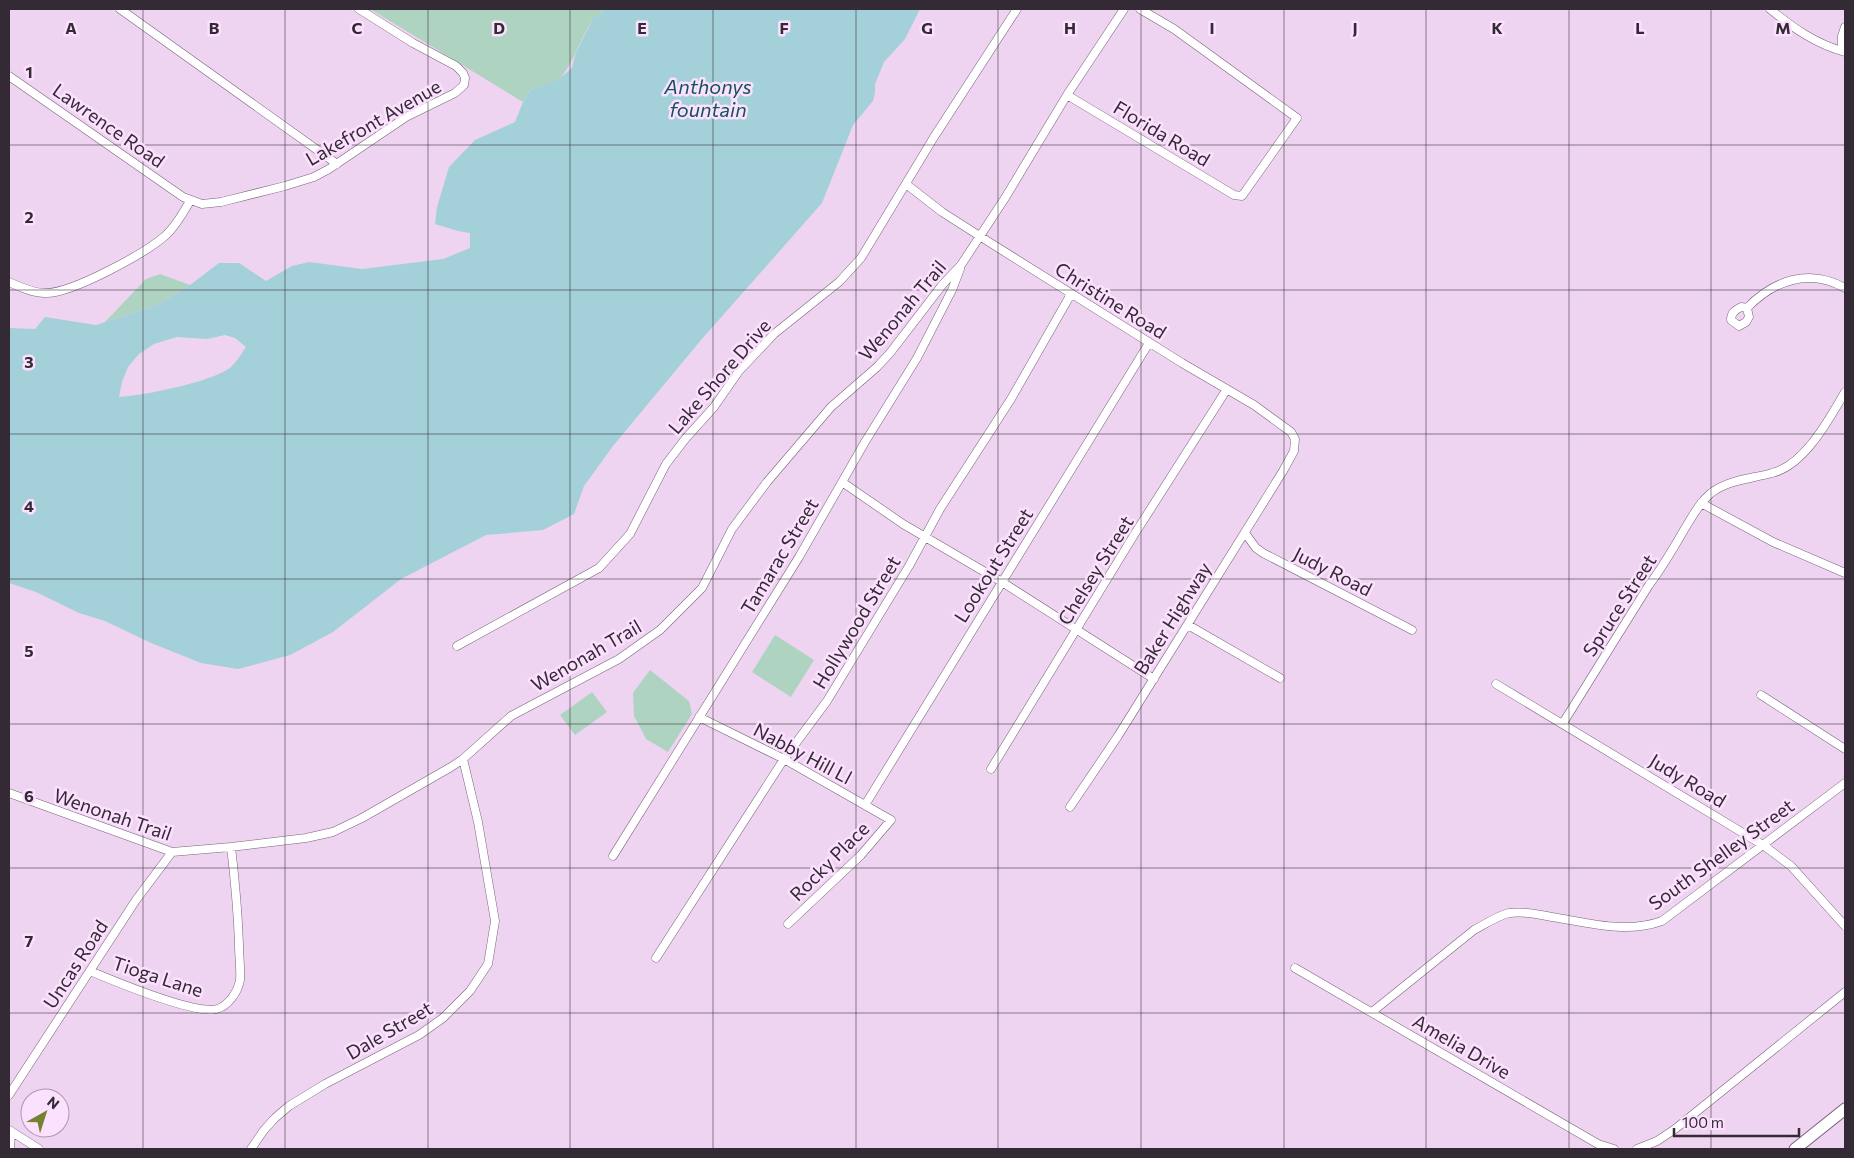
<svg xmlns="http://www.w3.org/2000/svg" width="1854" height="1158" viewBox="0 0 1854 1158" font-family="Commissioner,sans-serif">
  <style>
    .green { fill: #aed3c1 }
    .water { fill: #a3d0d9; fill-rule: evenodd }
    .lines { fill: none; stroke-linecap: round; stroke-linejoin: round }
    .street-casing { stroke: #79617b; stroke-width: 9 }
    .secondary-casing { stroke: #79617b; stroke-width: 13 }
    .street { stroke: #fff; stroke-width: 8 }
    .secondary { stroke: #fff; stroke-width: 11 }
    .grid { fill: none; stroke: #342a35; stroke-width: 1; stroke-opacity: 0.55 }
    .labels { text-anchor: middle; dominant-baseline: central; stroke-width: 5; stroke-linejoin: round; paint-order: stroke }
    .street-label { font-size: 19px; fill: #342a35; stroke: #fce1ff }
    .water-label { font-size: 20px; font-style: italic; fill: #13525d; stroke: #fce1ff }
    .grid-label { font-size: 16px; text-anchor: middle; font-weight: bold; fill: #342a35; stroke: #fce1ff; stroke-width: 5; stroke-linejoin: round; paint-order: stroke }
  </style>
  <rect width="100%" height="100%" fill="#efd4f1"/>
  <path class="green" d="M370,9H606C603,15 595,15 592,20C583,34 569,73 557,81C549,86 539,87 531,89L523,102Z
    M160,274L190,285L157,305L105,322L146,279Z
    M775,635L814,660L791,697L752,672Z
    M650,670L689,701L692,714L668,752L646,739L634,716L633,693Z
    M592,692L607,712L575,735L560,715Z"/>
  <path class="water" d="M606,9H920L905,39L884,62L875,84V92L873,101L853,125L822,203L701,340L613,446L584,486L574,514L543,530L486,535L401,579L333,632L290,655L238,669L201,663L151,643L105,621L79,613L36,592L9,583V328L35,329L45,317L96,325L157,305L190,285L219,263H239L266,281L292,266L309,262L362,269L443,259L470,248V233L458,231L435,224L437,207L449,167L475,140L515,122L523,102L531,89L544,86L558,80L572,68L575,55L593,18L604,12ZM225,335L235,338L246,347C242,353 237,361 232,366C217,381 142,396 119,397L122,382L128,367L139,354L154,344L177,337L207,339Z"/>
  <g class="lines">
    <g class="street-casing">
      <path id="street" d="M120,9L337,164
        M1770,9C1793,28 1816,44 1845,52
        M1842,51V36L1845,27
        M9,76L183,197L202,204L221,202L285,186L314,177L329,169L406,117L455,93L464,85L465,78L463,73L456,66L413,43L359,9
        M1067,95L1234,195L1242,196L1297,118L1174,29L1140,9
        M906,184L942,212L989,242L1182,363L1254,405L1291,432L1295,439L1294,451L1283,471L1118,736L1070,807
        M9,282C20,287 33,293 45,293C71,294 146,253 166,235C176,226 183,213 190,201
        M1741,307L1747,308L1749,317L1746,322L1739,326L1731,320C1731,313 1735,310 1741,307Z
        M1747,308C1774,280 1809,268 1845,288
        M842,482L903,524L1002,582L1154,679
        M1701,503L1773,542L1845,573
        M1245,533L1256,548L1263,553L1412,630
        M1188,625L1280,678
        M457,646L599,568L630,534L666,464L686,438L714,407L739,371L774,334L839,282L861,258L934,137L1017,9
        M1496,684L1763,845L1791,866L1845,926
        M1761,695L1845,749
        M699,717L784,759L891,820L861,855L788,924
        M1563,723L1649,585C1662,568 1673,549 1684,530C1692,517 1699,503 1711,493C1730,479 1751,479 1772,473C1805,465 1829,419 1845,392
        M991,769L1134,535L1227,389
        M9,793L172,852L231,847L306,838L333,832L362,818L451,767L463,759L511,716L619,659L660,630L702,588L732,529L767,482L831,407L877,367L890,353L943,284L961,265L1005,198L1067,95L1124,9
        M865,805L1149,343
        M613,856L799,557L865,442L917,358L952,290L960,269
        M656,958L784,759L827,701L909,566L940,509L1011,399L1071,294
        M1295,968L1598,1144L1614,1149
        M90,971C114,981 194,1015 217,1009C228,1006 238,992 240,980C241,970 239,957 239,946C238,913 235,881 231,847
        M1372,1012L1474,930C1485,924 1497,916 1509,913C1523,911 1538,914 1552,917C1589,923 1626,934 1662,921L1845,783
        M9,1095L136,900L172,852
        M9,1130L39,1149
        M10,1149L11,1131
        M251,1149L264,1130L275,1118L289,1106L325,1084L419,1035L443,1018L470,991L488,964L495,921L478,822L463,759
        M1637,1149L1657,1141L1675,1129L1845,992"/>
    </g>
    <g class="secondary-casing">
      <path id="secondary" d="M1795,1149L1845,1109"/>
    </g>
    <use href="#street" class="street"/>
    <use href="#secondary" class="secondary"/>
  </g>
  <path class="grid" d="M143,9V1149M285,9V1149M428,9V1149M570,9V1149M713,9V1149M856,9V1149M998,9V1149M1141,9V1149M1284,9V1149M1426,9V1149M1569,9V1149M1711,9V1149M9,145H1845M9,290H1845M9,434H1845M9,579H1845M9,724H1845M9,868H1845M9,1013H1845"/>
  <g class="labels">
    <g class="street-label">
      <text transform="translate(373 122) rotate(-30)">Lakefront Avenue</text>
      <text transform="translate(109 125) rotate(35)">Lawrence Road</text>
      <text transform="translate(1162 133) rotate(31)">Florida Road</text>
      <text transform="translate(1111 300) rotate(32)">Christine Road</text>
      <text transform="translate(902 310) rotate(-50)">Wenonah Trail</text>
      <text transform="translate(719 376) rotate(-49)">Lake Shore Drive</text>
      <text transform="translate(779 556) rotate(-59)">Tamarac Street</text>
      <text transform="translate(993 565) rotate(-58)">Lookout Street</text>
      <text transform="translate(1095 570) rotate(-58)">Chelsey Street</text>
      <text transform="translate(1333 571) rotate(27)">Judy Road</text>
      <text transform="translate(1619 605) rotate(-57)">Spruce Street</text>
      <text transform="translate(1172 618) rotate(-58)">Baker Highway</text>
      <text transform="translate(856 622) rotate(-59)">Hollywood Street</text>
      <text transform="translate(586 655) rotate(-30)">Wenonah Trail</text>
      <text transform="translate(803 753) rotate(28)">Nabby Hill Ll</text>
      <text transform="translate(1688 780) rotate(31)">Judy Road</text>
      <text transform="translate(113 814) rotate(19)">Wenonah Trail</text>
      <text transform="translate(1721 854) rotate(-36)">South Shelley Street</text>
      <text transform="translate(829 861) rotate(-45)">Rocky Place</text>
      <text transform="translate(75 964) rotate(-57)">Uncas Road</text>
      <text transform="translate(158 976) rotate(18)">Tioga Lane</text>
      <text transform="translate(389 1030) rotate(-30)">Dale Street</text>
      <text transform="translate(1462 1046) rotate(30)">Amelia Drive</text>
    </g>
    <g class="water-label">
      <text x="708" y="86">Anthonys<tspan x="708" dy="23">fountain</tspan></text>
    </g>
  </g>
  <g class="grid-label">
    <text x="71" y="34">A</text>
    <text x="214" y="34">B</text>
    <text x="357" y="34">C</text>
    <text x="499" y="34">D</text>
    <text x="642" y="34">E</text>
    <text x="784" y="34">F</text>
    <text x="927" y="34">G</text>
    <text x="1070" y="34">H</text>
    <text x="1212" y="34">I</text>
    <text x="1355" y="34">J</text>
    <text x="1497" y="34">K</text>
    <text x="1640" y="34">L</text>
    <text x="1783" y="34">M</text>
    <text x="29" y="78">1</text>
    <text x="29" y="223">2</text>
    <text x="29" y="368">3</text>
    <text x="29" y="512">4</text>
    <text x="29" y="657">5</text>
    <text x="29" y="802">6</text>
    <text x="29" y="947">7</text>
  </g>
  <rect width="1854" height="1158" fill="none" stroke="#342a35" stroke-width="20"/>
  <g transform="translate(45 1113) rotate(39)"><circle r="24" fill="#fce1ff" stroke="#ac98ae"/>
  <path d="M0-4L9 19L0 12L-9 19Z" fill="#75822f"/>
  <text y="-8" font-size="14" font-weight="bold" text-anchor="middle" fill="#342a35">N</text>
  </g>
  <path d="M1674 1128v8h125v-8" fill="none" stroke="#342a35" stroke-width="2.5"/>
  <text x="1682" y="1128" font-size="15" fill="#342a35" stroke="#fce1ff" stroke-width="4" paint-order="stroke">100 m</text>
</svg>
